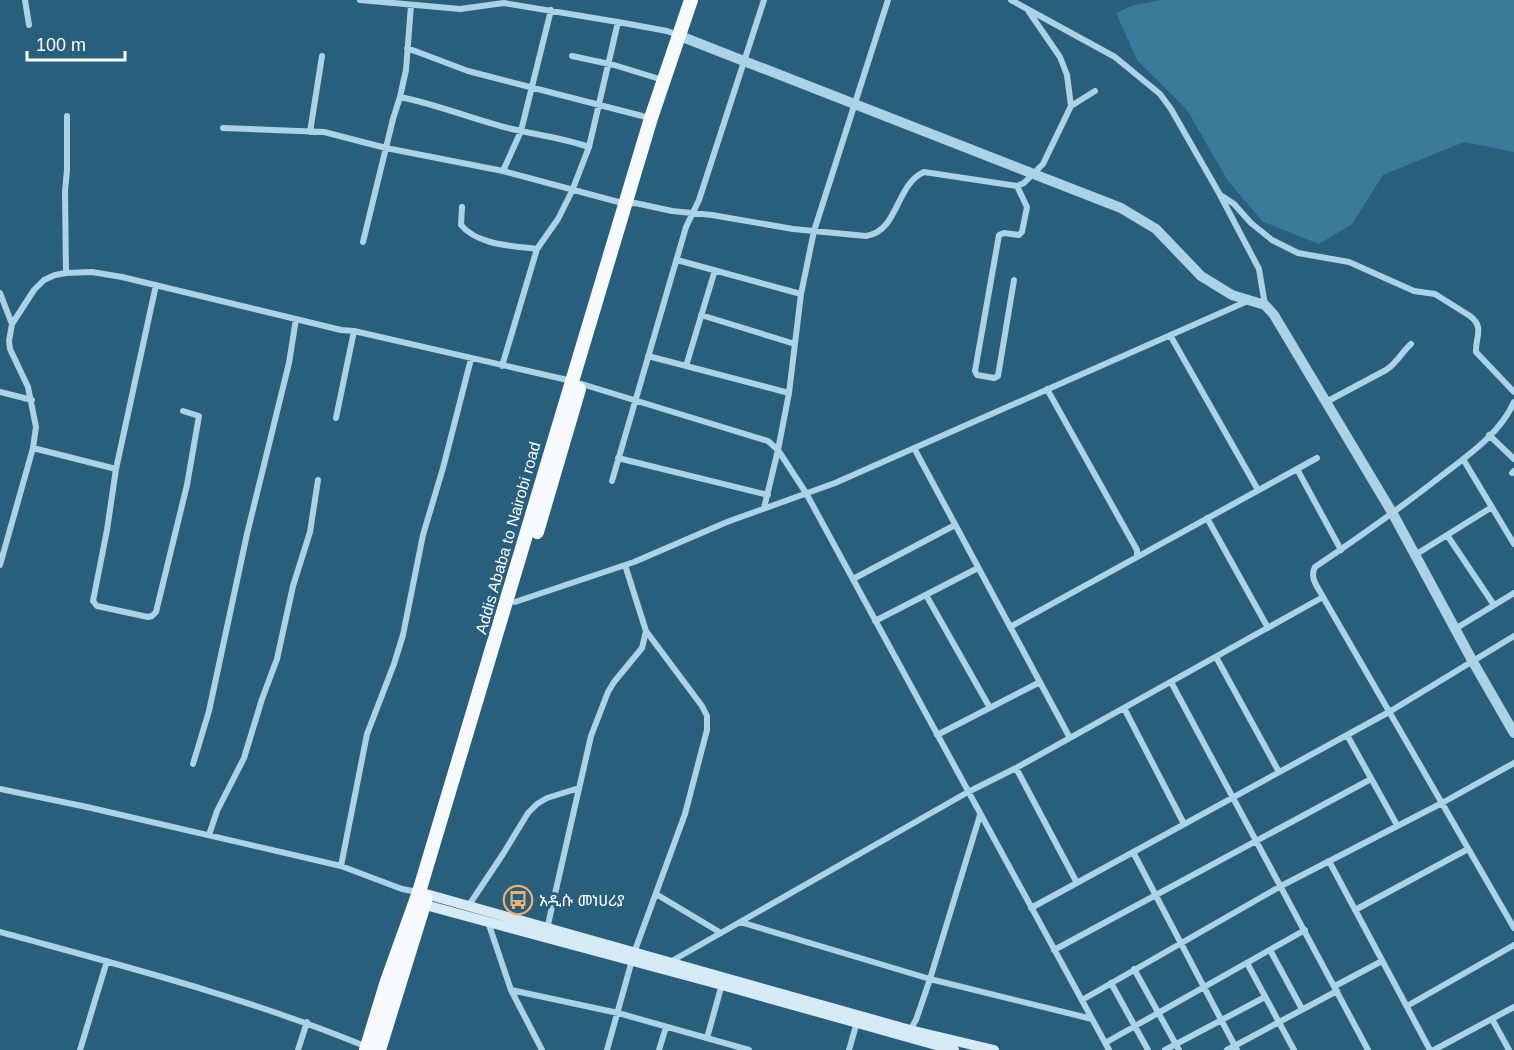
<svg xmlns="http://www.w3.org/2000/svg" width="1514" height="1050" viewBox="0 0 1514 1050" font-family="Helvetica,'Noto Sans Ethiopic',sans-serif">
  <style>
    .green { fill: #3b7a9a }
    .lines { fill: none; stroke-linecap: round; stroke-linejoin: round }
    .minor { stroke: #acd2e5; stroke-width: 6 }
    .tertiary { stroke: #acd2e5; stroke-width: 10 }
    .secondary { stroke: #d5eaf5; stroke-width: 10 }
    .trunk { stroke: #f6fafe; stroke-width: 14 }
    .labels { text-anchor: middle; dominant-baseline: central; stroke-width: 6; stroke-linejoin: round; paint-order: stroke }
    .street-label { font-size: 16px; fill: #fff; stroke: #275f7d }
    .poi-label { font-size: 16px; fill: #fff; stroke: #275f7d; text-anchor: start }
  </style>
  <rect width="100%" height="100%" fill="#275f7d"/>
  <path class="green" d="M1162,0H1514V152L1464,142L1383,175L1352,224L1319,244L1263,222L1228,181L1187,110L1137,60L1116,13L1134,5Z"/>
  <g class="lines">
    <path class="minor" d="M25,0L29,25
      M360,0L460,9L504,3L618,22L667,31L680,36
      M1011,0L1115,57L1160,94L1171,109L1219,193L1259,269L1265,305
      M407,48L468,71L650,118
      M572,56L614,65L663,80
      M400,97C440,105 474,120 512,129C538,135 563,138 589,147
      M1071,106L1095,91
      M223,128L324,132L386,148L503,171L626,204L635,203L672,211L712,215L793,229L866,236C899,231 895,185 924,172L1017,186L1024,183L1043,164L1071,106L1067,75L1060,57L1027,9
      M310,132L322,56
      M503,171L521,131L551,10
      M1222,196L1234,204L1251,223L1272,240L1298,253L1349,262L1414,291L1435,294L1470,316C1485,327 1475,338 1476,352L1514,392
      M462,207L461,225C477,245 513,246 537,249
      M363,242L393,119L400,97L406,70L411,5
      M677,260L801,294
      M66,273L65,191L67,170V116
      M1014,280L998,376L994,378L977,375L975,371L999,235L1004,233L1019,235L1022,232L1027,207L1017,186
      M156,285L116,469L107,530L93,601L97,606L148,617L152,616L156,612L187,485L199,416L183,411
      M0,293L12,324
      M701,315L795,344
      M1170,335L1258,490
      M648,356L789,393
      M502,366L537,249L558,219L572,191L589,147L618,22
      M686,366L715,270
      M1047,389L1137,550V557
      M0,392L32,400
      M1326,402L1386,370C1397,363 1401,353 1411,344
      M1514,402C1500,434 1467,456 1440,477C1399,509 1358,538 1315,567C1309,578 1318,587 1323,597L1514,928
      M336,418L354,331
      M1489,435L1514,459
      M33,448L116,469
      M914,448L1070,738
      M618,458L768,495
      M1463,459L1514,544
      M1297,469L1317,458
      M1512,473L1514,471
      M612,481L686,227L699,200L764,0
      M764,508L778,450L789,393L801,294L814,231L888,0
      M1207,518L1268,628
      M1447,535L1494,605
      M1415,555L1492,507
      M0,565L33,448L36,427L28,387L10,349L9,341L12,324L34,290L44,280L55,275L66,273L92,272L122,277L341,330L354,331L572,381L768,441L778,450L806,493L1109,1050
      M853,579L955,525
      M926,595L990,708
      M515,602L634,562L727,522L835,483L1250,300
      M875,621L978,568
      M1010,627L1297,469L1341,550
      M1455,629L1514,593
      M1216,657L1279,772
      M1171,682L1368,1050
      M1124,708L1184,824
      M937,735L1040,682
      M1347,735L1397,825
      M193,764L209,711L247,534L289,363L296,319
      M1016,768L1077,883
      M0,789L87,807L341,866L402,889L418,892
      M209,835L217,811L244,758L262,699L277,659L293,586L310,532L318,480
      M1133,852L1237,1050
      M1329,861L1430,1050
      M341,866L367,734L394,664L403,635L423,535L443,468L471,359
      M656,894L721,933
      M469,905L503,854L528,813L537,804L547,798L579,788
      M1031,908L1389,712L1514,636
      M1355,910L1468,849
      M488,922L511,990L542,1050
      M740,922L930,979L1092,1019
      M547,929L591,736L608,692L614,682L642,648L646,631L625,565
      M0,932C123,966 249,998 367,1047
      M1054,950L1371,779
      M1270,950L1302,1009
      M670,962L968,792L1016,768L1323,597
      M1247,963L1294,1050
      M1134,969L1179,1050
      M1111,983L1148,1050
      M1335,986L1382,961
      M511,990L618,1013L749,1050
      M1082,1000L1281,886L1442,803L1514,763
      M1407,1006L1514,945
      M1492,1019L1509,1050
      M910,1030L916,1020L930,979L980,815
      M707,1038L722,984
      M1105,1043L1305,930
      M80,1050L107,961
      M298,1050L307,1022
      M607,1050L634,953L685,814L707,730V716L702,706L646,631
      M659,1050L666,1027
      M849,1050L857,1022
      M1165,1050L1265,997
      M1227,1050L1337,991
      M1434,1050L1514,1007"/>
    <path class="tertiary" d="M680,36L1121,208L1156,229L1201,276L1232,295L1265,305L1274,315L1393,514L1473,662L1514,733"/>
    <path class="secondary" d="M419,892L910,1030L994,1050
      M418,903L722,985L954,1050"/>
    <path class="trunk" d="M537,532L579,389
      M366,1050L387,981L419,892L651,118L691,0
      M379,1050L426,898"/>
  </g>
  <defs>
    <g id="bus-ring" transform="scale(1.5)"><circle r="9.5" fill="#275f7d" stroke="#edaf72" stroke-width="1.5"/><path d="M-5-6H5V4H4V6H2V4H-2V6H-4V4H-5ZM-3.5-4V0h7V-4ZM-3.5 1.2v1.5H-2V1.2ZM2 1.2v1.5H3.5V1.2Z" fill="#edaf72"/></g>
  </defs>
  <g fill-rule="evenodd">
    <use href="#bus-ring" x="518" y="900"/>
  </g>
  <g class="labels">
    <g class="street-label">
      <text transform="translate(508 538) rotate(-74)">Addis Ababa to Nairobi road</text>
    </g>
    <g class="poi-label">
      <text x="539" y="900">አዲሱ መነሀሪያ</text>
    </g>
  </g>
  <path d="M27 51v9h98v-9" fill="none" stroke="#ffffff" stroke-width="3"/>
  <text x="36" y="51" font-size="18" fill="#ffffff" stroke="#275f7d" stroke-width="4.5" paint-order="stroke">100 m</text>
</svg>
